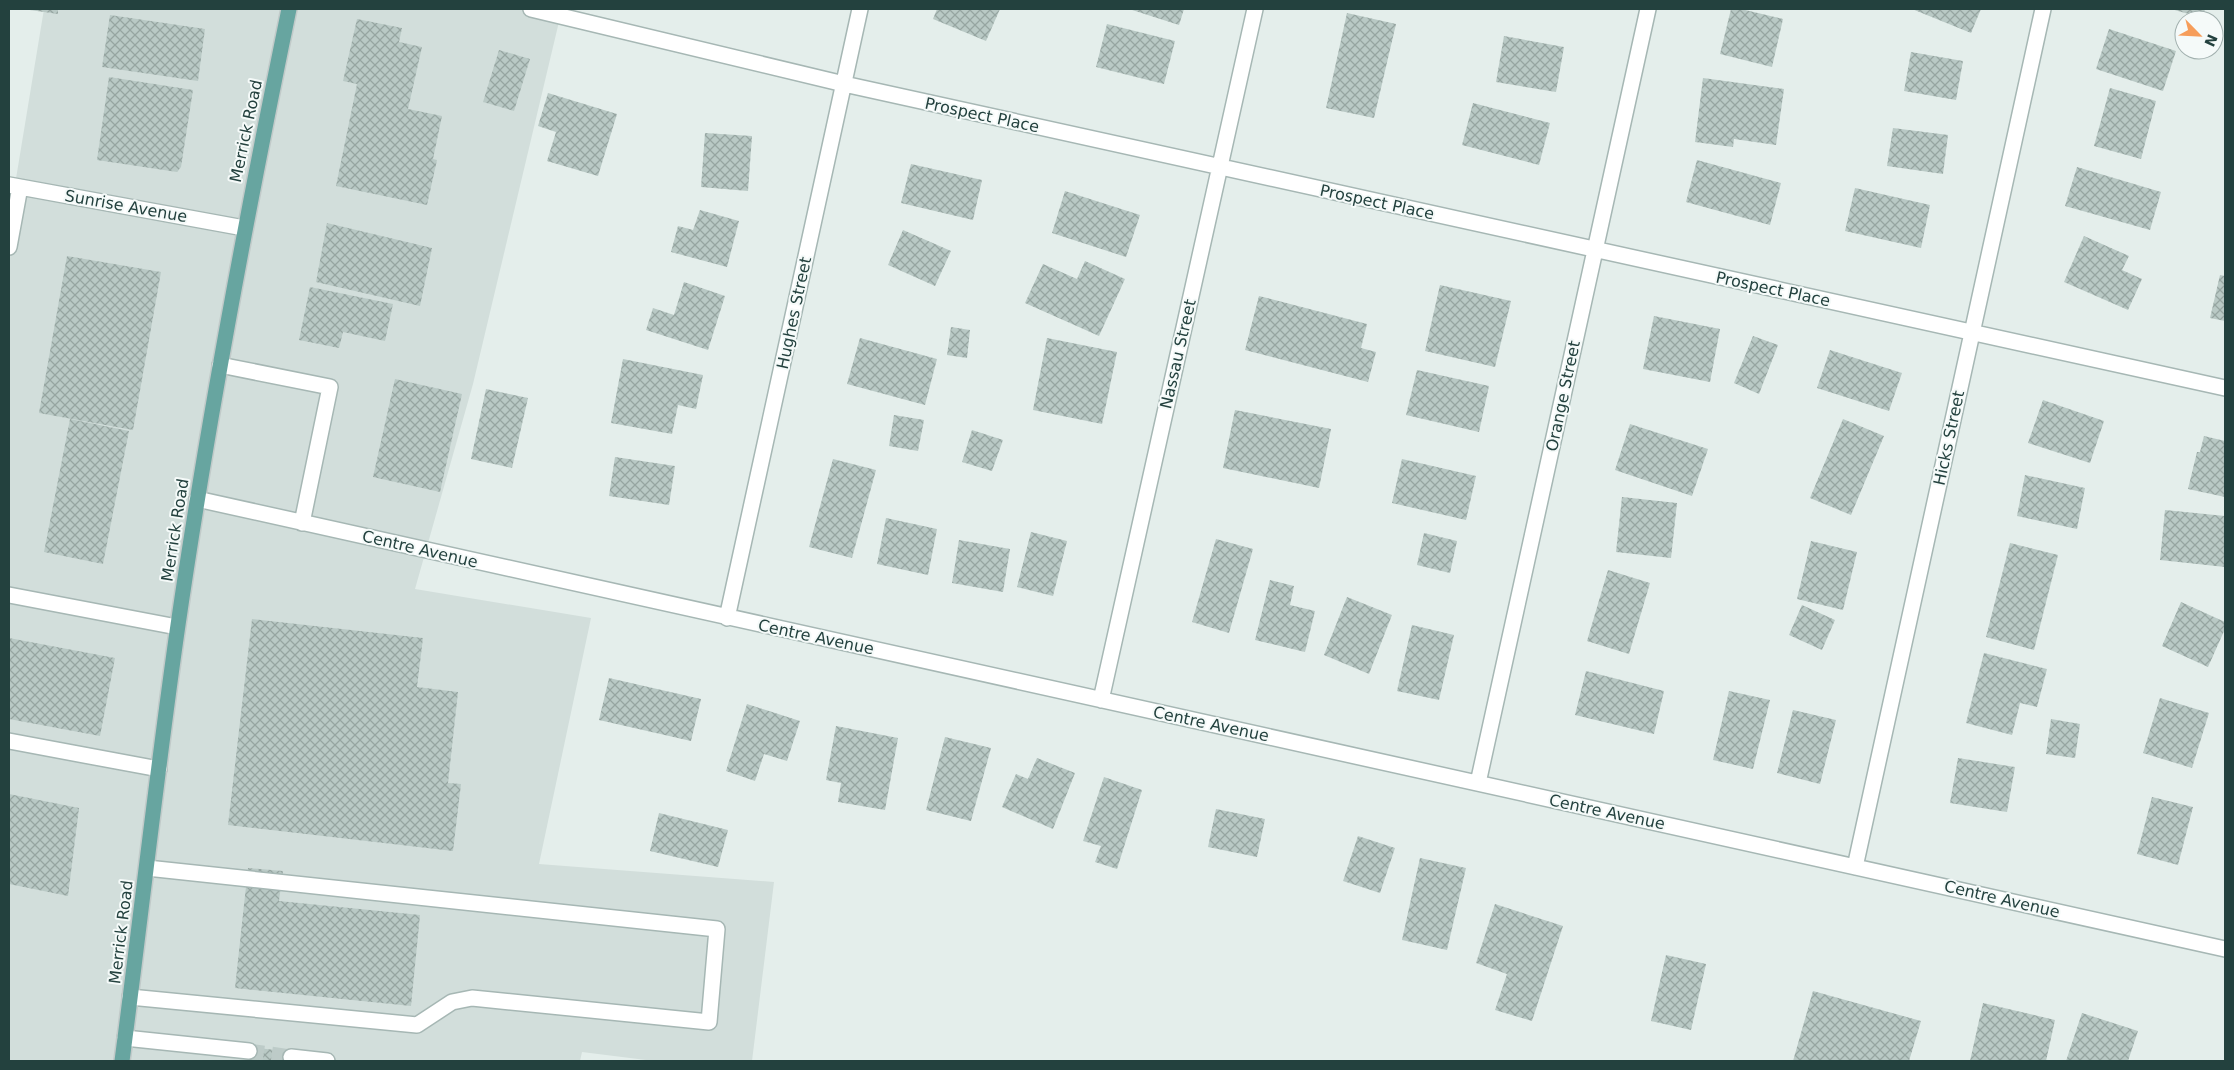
<svg xmlns="http://www.w3.org/2000/svg" width="2234" height="1070" viewBox="0 0 2234 1070" font-family="'DejaVu Sans',sans-serif">
  <style>
    .built { fill: #d2dedb }
    .building { fill: url(#building-cross-hatch) }
    .lines { fill: none; stroke-linecap: round; stroke-linejoin: round }
    .minor-tunnel { stroke: #bdcbc8; stroke-width: 15; stroke-dasharray: 15 8; stroke-linecap: butt }
    .minor-casing { stroke: #a6b7b4; stroke-width: 18 }
    .major-casing { stroke: #c1cac9; stroke-width: 18 }
    .minor { stroke: #fff; stroke-width: 15 }
    .major { stroke: #67a5a0; stroke-width: 15 }
    .labels { text-anchor: middle; dominant-baseline: central; stroke-width: 4; stroke-linejoin: round; paint-order: stroke }
    .street-label { font-size: 16px; fill: #23413e; stroke: #f5faf9 }
  </style>
  <defs>
    <pattern id="building-cross-hatch" width="8" height="8" patternUnits="userSpaceOnUse" patternTransform="scale(1.25)"><rect width="8" height="8" fill="#b9c9c5"/><path d="M0 0l8 8M0 8l8-8" fill="none" stroke="#96a5a1"/></pattern>
  </defs>
  <rect width="100%" height="100%" fill="#e4eeeb"/>
  <path class="built" d="M44,9H562L473,384L415,589L591,618L539,864L774,882L752,1061H654L582,1052L580,1061H9V221Z"/>
  <path class="building" d="M23,9H58V14Z
    M937,9H1000L986,41L933,19Z
    M1129,9H1184L1179,25Z
    M1731,9H1741L1783,19L1772,67L1720,54Z
    M1912,9H1981L1971,33Z
    M2171,9H2205L2203,18Z
    M1347,13L1396,24L1374,118L1326,108Z
    M110,15L205,29L198,81L102,67Z
    M357,19L402,28L399,42L422,47L408,109L442,116L433,159L437,160L427,205L336,186L357,84L343,81Z
    M1107,24L1175,41L1164,84L1096,67Z
    M2109,29L2176,51L2163,91L2096,69Z
    M1504,36L1564,47L1556,92L1496,82Z
    M499,50L530,59L514,111L483,102Z
    M1911,52L1963,61L1956,100L1904,91Z
    M109,77L193,90L181,167L177,172L97,160Z
    M1703,78L1784,89L1776,145L1734,139L1733,147L1695,142Z
    M2110,88L2156,101L2141,159L2094,146Z
    M548,93L617,114L598,176L547,161L556,132L538,126Z
    M1473,103L1550,123L1539,165L1462,145Z
    M1893,128L1948,135L1943,174L1887,166Z
    M705,133L752,136L748,191L701,187Z
    M1697,160L1781,183L1770,225L1686,202Z
    M911,164L982,180L973,220L901,203Z
    M2077,167L2161,192L2150,230L2065,206Z
    M1855,188L1930,205L1921,248L1845,231Z
    M1065,191L1140,215L1126,257L1052,233Z
    M700,210L739,221L727,267L671,252L678,226L693,230Z
    M327,223L432,248L420,306L316,282Z
    M903,230L951,251L935,286L888,265Z
    M2084,236L2129,256L2122,270L2142,279L2128,310L2064,282Z
    M67,256L161,272L133,430L39,413Z
    M1085,261L1125,279L1099,336L1025,303L1043,264L1077,279Z
    M2220,275L2225,276V321L2210,318Z
    M684,282L725,296L708,350L646,330L653,308L674,315Z
    M1440,285L1511,301L1495,367L1425,351Z
    M310,287L393,304L385,341L343,332L339,348L299,340Z
    M1259,296L1367,324L1361,348L1376,352L1368,382L1245,350Z
    M1654,316L1720,329L1710,382L1643,369Z
    M951,327L970,330L967,358L947,355Z
    M1753,336L1778,345L1759,394L1734,383Z
    M860,338L937,359L925,405L847,384Z
    M1047,338L1117,352L1102,424L1033,410Z
    M1830,350L1902,373L1889,411L1817,388Z
    M623,359L703,375L696,409L678,405L672,434L611,423Z
    M1417,370L1489,386L1479,432L1406,415Z
    M395,379L462,394L440,492L373,477Z
    M486,389L528,398L512,468L471,459Z
    M2043,400L2104,421L2090,463L2028,443Z
    M1235,410L1331,429L1319,488L1223,468Z
    M894,415L924,420L918,451L889,446Z
    M70,419L129,431L103,564L44,552Z
    M1843,419L1884,436L1851,515L1810,498Z
    M1630,424L1708,449L1692,496L1615,470Z
    M972,430L1003,440L992,471L962,462Z
    M2204,436L2225,441V497L2188,489L2197,452H2200Z
    M615,457L675,466L669,505L609,496Z
    M833,459L876,470L852,558L809,547Z
    M1402,459L1476,476L1466,520L1392,503Z
    M2025,475L2085,488L2077,529L2017,516Z
    M1622,497L1677,503L1671,558L1616,552Z
    M2165,510L2225,516V567L2160,560Z
    M886,518L937,529L928,575L877,564Z
    M1031,532L1067,541L1053,596L1017,587Z
    M1424,533L1457,541L1450,573L1417,565Z
    M1216,539L1253,549L1229,633L1192,622Z
    M959,540L1010,549L1003,592L952,583Z
    M1811,541L1857,552L1843,610L1797,599Z
    M2010,543L2058,555L2034,650L1986,637Z
    M1608,570L1650,583L1629,654L1587,641Z
    M1270,580L1294,586L1290,605L1315,611L1305,652L1255,640Z
    M1347,597L1392,615L1369,674L1324,655Z
    M2181,602L2225,622V629L2208,667L2162,646Z
    M1802,605L1835,620L1822,650L1789,635Z
    M252,619L423,638L417,687L458,692L448,783L461,784L453,851L228,825Z
    M1412,625L1454,635L1439,700L1397,691Z
    M9,638L115,658L100,736L9,719Z
    M1984,653L2047,669L2037,707L2020,703L2012,735L1966,723Z
    M1586,671L1664,691L1654,734L1575,715Z
    M609,678L701,699L691,741L599,720Z
    M1729,691L1770,700L1753,769L1713,760Z
    M2160,698L2209,713L2192,768L2143,753Z
    M747,704L800,721L787,761L764,754L755,781L726,771Z
    M1793,710L1836,720L1820,784L1777,773Z
    M2051,719L2080,724L2075,758L2046,754Z
    M836,726L898,738L885,810L838,802L841,783L826,780Z
    M945,737L991,748L971,821L926,810Z
    M1037,758L1075,773L1053,829L1002,807L1016,774L1028,779Z
    M1958,758L2015,767L2007,812L1950,803Z
    M1104,777L1142,790L1117,869L1095,862L1101,846L1083,841Z
    M9,794L79,808L68,896L9,884Z
    M2152,797L2193,807L2178,865L2137,854Z
    M1216,809L1265,819L1257,857L1208,847Z
    M659,813L728,830L718,867L650,851Z
    M1358,836L1395,848L1380,893L1343,881Z
    M1420,858L1466,868L1447,950L1402,940Z
    M248,868L283,871L279,901L420,915L411,1006L235,988Z
    M1495,904L1563,926L1532,1021L1495,1010L1507,974L1476,963Z
    M1666,955L1706,964L1691,1030L1651,1021Z
    M1813,991L1921,1021L1909,1061H1793Z
    M1983,1003L2055,1020L2046,1061H1970Z
    M2082,1013L2138,1031L2128,1061H2066Z
    M249,1047L291,1052V1061H248Z"/>
  <g class="lines">
    <path class="minor-tunnel" d="M249,1051L291,1057"/>
    <g class="minor-casing">
      <path id="minor" d="M531,9L844,84L2225,388
        M9,185L244,228
        M9,247L20,187
        M220,365L330,387L302,523
        M197,499L2225,949
        M9,595L177,627
        M727,618L860,9
        M1101,700L1255,9
        M9,741L159,769
        M1478,783L1648,9
        M1855,867L2043,9
        M130,997L417,1025L452,1002L472,998L709,1022L717,929L147,868
        M125,1038L249,1051
        M291,1057L327,1061"/>
    </g>
    <g class="major-casing">
      <path id="major" d="M122,1061C141,916 157,770 178,625C208,419 247,213 289,9"/>
    </g>
    <use href="#minor" class="minor"/>
    <use href="#major" class="major"/>
  </g>
  <g class="labels">
    <g class="street-label">
      <text transform="translate(982 115) rotate(12)">Prospect Place</text>
      <text transform="translate(246 131) rotate(-78)">Merrick Road</text>
      <text transform="translate(1377 202) rotate(12)">Prospect Place</text>
      <text transform="translate(126 206) rotate(10)">Sunrise Avenue</text>
      <text transform="translate(1773 289) rotate(12)">Prospect Place</text>
      <text transform="translate(794 313) rotate(-78)">Hughes Street</text>
      <text transform="translate(1178 354) rotate(-77)">Nassau Street</text>
      <text transform="translate(1563 396) rotate(-78)">Orange Street</text>
      <text transform="translate(1949 438) rotate(-78)">Hicks Street</text>
      <text transform="translate(175 530) rotate(-81)">Merrick Road</text>
      <text transform="translate(420 549) rotate(13)">Centre Avenue</text>
      <text transform="translate(816 637) rotate(12)">Centre Avenue</text>
      <text transform="translate(1211 724) rotate(12)">Centre Avenue</text>
      <text transform="translate(1607 812) rotate(12)">Centre Avenue</text>
      <text transform="translate(2002 899) rotate(13)">Centre Avenue</text>
      <text transform="translate(121 932) rotate(-83)">Merrick Road</text>
    </g>
  </g>
  <rect width="2234" height="1070" fill="none" stroke="#23413e" stroke-width="20"/>
  <g transform="translate(2199 35) rotate(114)"><circle r="24" fill="#f5faf9" stroke="#a1b0ae"/>
  <path d="M0-4L9 19L0 12L-9 19Z" fill="#f69d5a"/>
  <text y="-8" font-size="14" font-weight="bold" text-anchor="middle" fill="#23413e">N</text>
  </g>
</svg>
